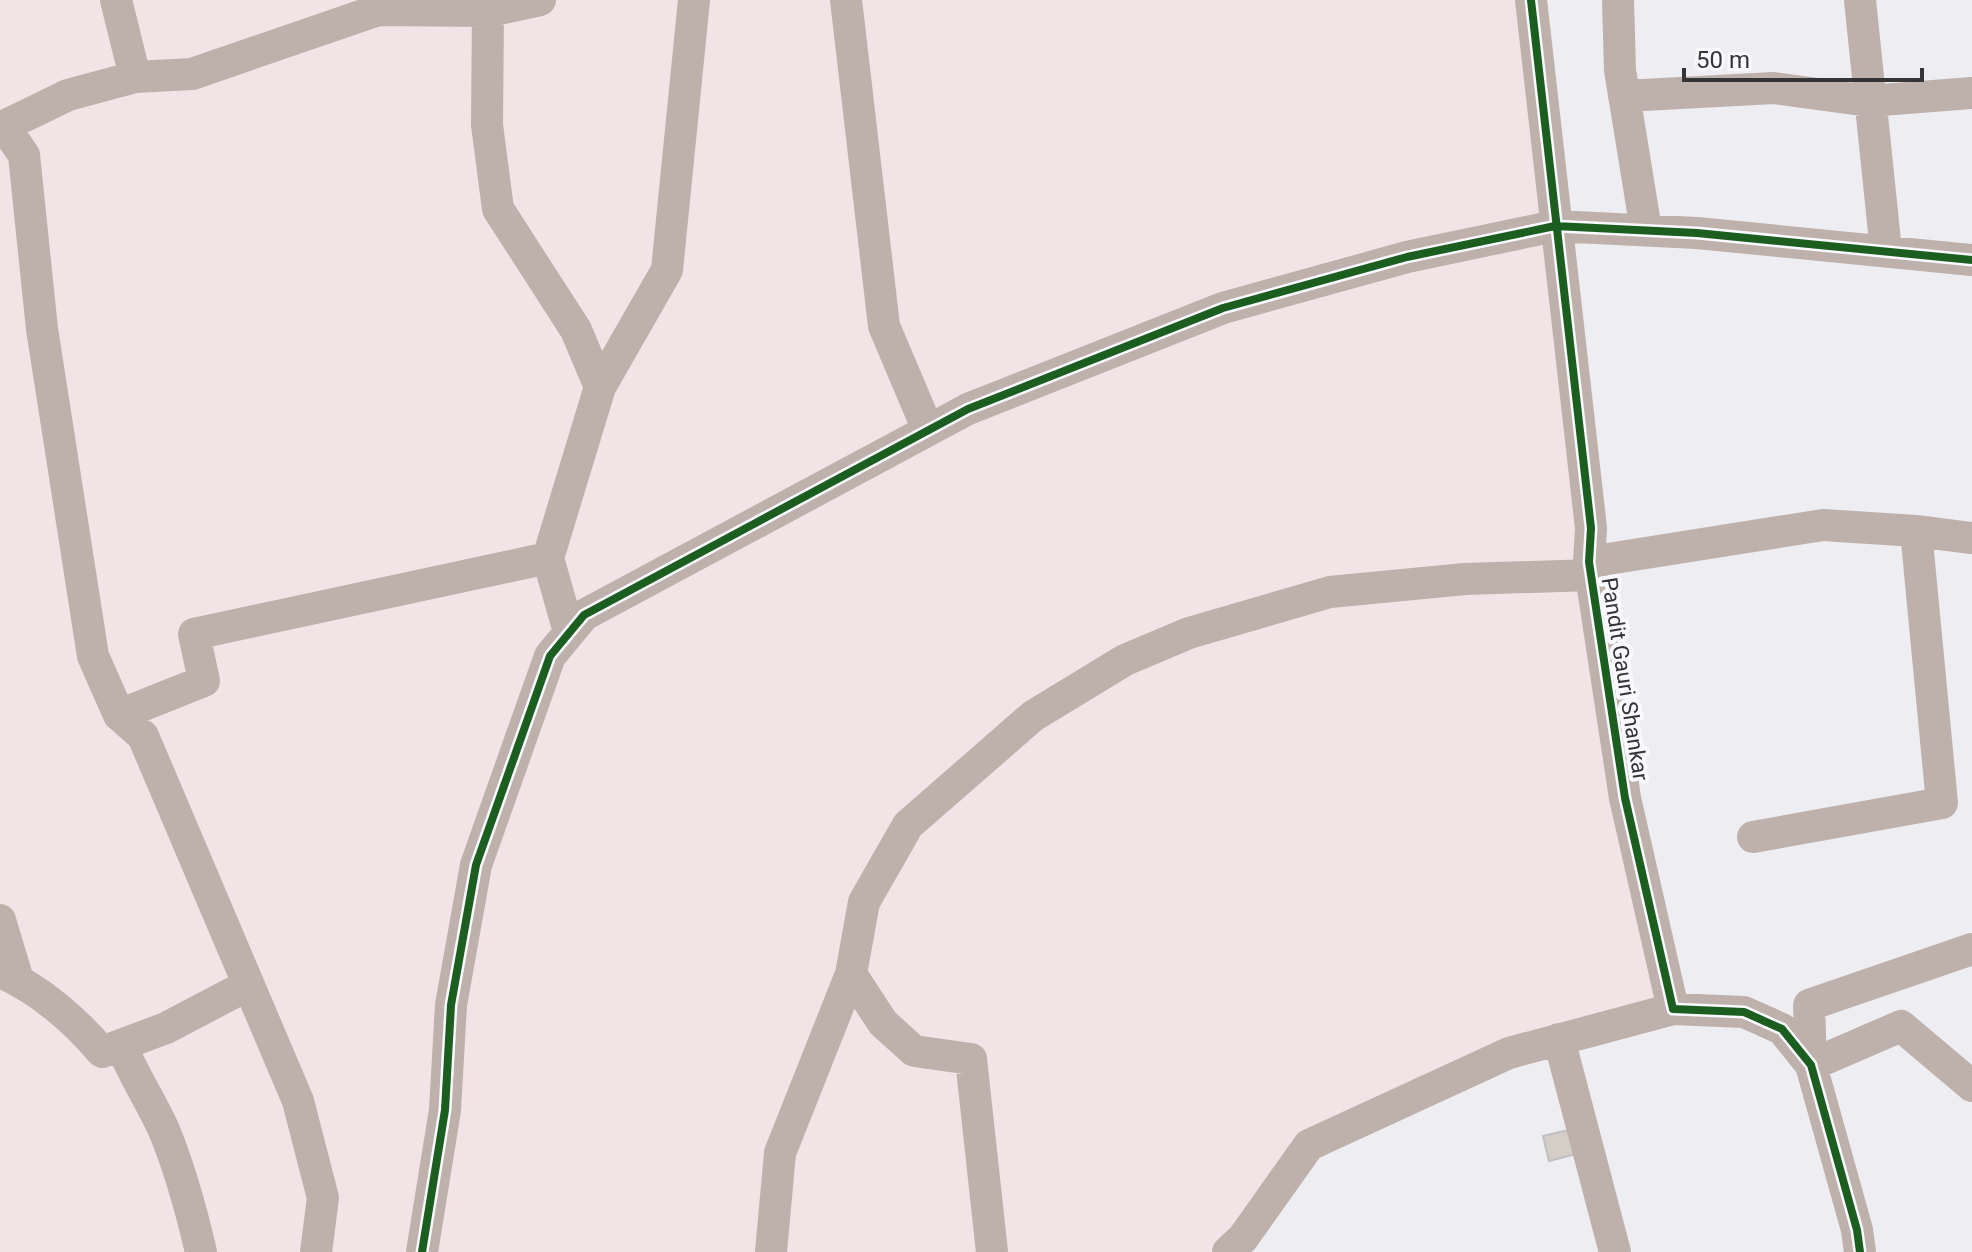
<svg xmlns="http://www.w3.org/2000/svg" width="1972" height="1252" viewBox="0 0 1972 1252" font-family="Roboto,sans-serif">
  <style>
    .commercial { fill: #f2e3e7 }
    .building { fill: #d5cec6; stroke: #c0bfc0; stroke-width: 2 }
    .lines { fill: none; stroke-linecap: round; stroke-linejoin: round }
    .minor { stroke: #beb0ab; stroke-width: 32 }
    .cycleway-casing { stroke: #f9f9ff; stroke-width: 13 }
    .cycleway { stroke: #1b5e20; stroke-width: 8 }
    .labels { text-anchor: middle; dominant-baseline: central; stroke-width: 8; stroke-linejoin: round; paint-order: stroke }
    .street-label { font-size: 22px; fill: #353537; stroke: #f9f9ff }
  </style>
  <rect width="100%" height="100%" fill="#ededf2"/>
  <path class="commercial" d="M0,0H1532L1589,562L1673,1009L1381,1111L1309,1145L1228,1252H0Z"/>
  <path class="building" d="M1581,1127L1587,1151L1549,1161L1543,1136Z"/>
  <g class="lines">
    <path class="minor" d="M116,0L135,77
      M846,0L884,326L928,430
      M1531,0L1591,528L1589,562L1625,798L1673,1009L1744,1012L1782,1029L1811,1065L1857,1230L1860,1252
      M1618,0L1620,70L1646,230
      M1860,0L1886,251
      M488,11L487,125L498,209L576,330L600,387
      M1624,96L1774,88L1869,101L1972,93
      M4,126L24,155L42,329L93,656L119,715L143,736L298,1101L323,1198L316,1252
      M0,128L68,95L135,77L192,74L378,10L490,11L540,0
      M1916,531L1972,538
      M1589,562L1823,525L1916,531L1942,803L1753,837
      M569,632L548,558L600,387L667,270L694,0
      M119,715L204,681L194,634L548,558
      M0,920L18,980
      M1972,949L1809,1005L1811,1065L1901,1026L1972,1086
      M0,972C39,989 75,1020 102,1052L166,1028L248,985
      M1559,1039L1615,1252
      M121,1045C133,1074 150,1100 163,1128C180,1168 191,1209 201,1252
      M422,1252L445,1110L451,1005L476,865L550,656L584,615L968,409L1223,308L1407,257L1555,226L1697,233L1972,260
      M771,1252L780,1153L851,974
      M992,1252L971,1059L914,1051L883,1023L851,974L864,902L908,825L1033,716L1125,660L1189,633L1330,592L1465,579L1592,575
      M1228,1252L1243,1238L1309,1145L1509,1053L1673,1009"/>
    <g class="cycleway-casing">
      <path id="cycleway" d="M1531,0L1591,528L1589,562L1625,798L1673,1009L1744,1012L1782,1029L1811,1065L1857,1230L1860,1252
        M422,1252L445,1110L451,1005L476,865L550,656L584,615L968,409L1223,308L1407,257L1555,226L1697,233L1972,260"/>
    </g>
    <use href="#cycleway" class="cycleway"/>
  </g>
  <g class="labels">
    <g class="street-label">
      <text transform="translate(1625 679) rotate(81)">Pandit Gauri Shankar</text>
    </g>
  </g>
  <path d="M1684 68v12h238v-12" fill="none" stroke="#353537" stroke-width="4"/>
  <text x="1696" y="68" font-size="24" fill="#353537" stroke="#f9f9ff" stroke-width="6" paint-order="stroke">50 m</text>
</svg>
